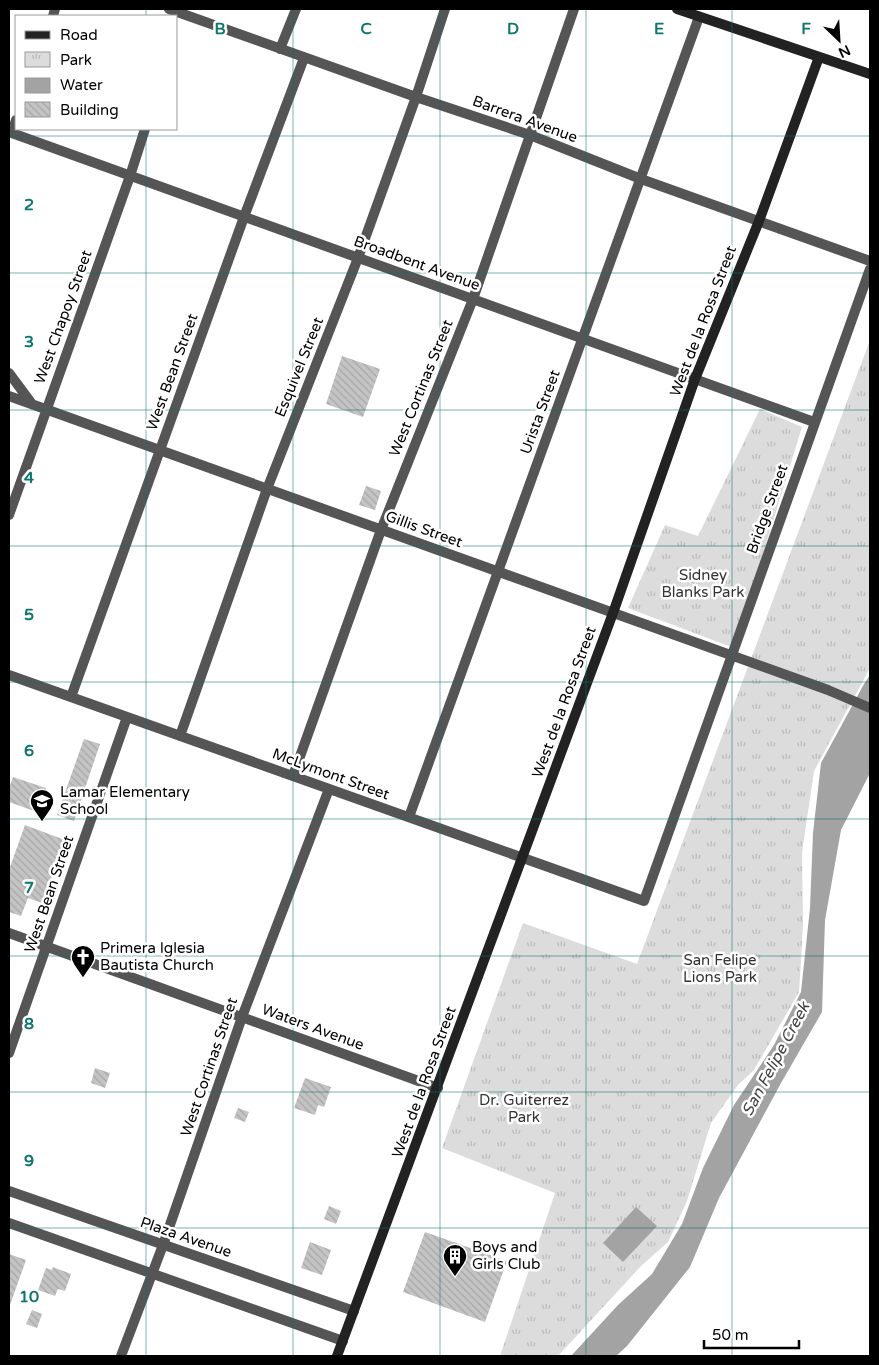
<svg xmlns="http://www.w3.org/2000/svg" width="879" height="1365" viewBox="0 0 879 1365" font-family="'Varela Round',sans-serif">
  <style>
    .park { fill: url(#park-tufts) }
    .water { fill: #a3a3a3 }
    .building { fill: url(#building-back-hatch) }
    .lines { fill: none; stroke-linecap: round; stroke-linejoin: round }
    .street { stroke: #555; stroke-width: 10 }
    .secondary { stroke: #222; stroke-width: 10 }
    .grid { fill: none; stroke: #0f766e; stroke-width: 1; stroke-opacity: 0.55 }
    .labels { text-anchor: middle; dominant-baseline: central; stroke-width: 5; stroke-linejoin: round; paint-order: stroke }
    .street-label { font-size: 15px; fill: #000; stroke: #fff }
    .park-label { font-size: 15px; fill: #333; stroke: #fff }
    .poi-label { font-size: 15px; fill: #000; stroke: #fff; text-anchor: start }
    .water-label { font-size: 16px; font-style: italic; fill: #444; stroke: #fff }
    .grid-label { font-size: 16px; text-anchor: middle; font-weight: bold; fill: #0f766e; stroke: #fff; stroke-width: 5; stroke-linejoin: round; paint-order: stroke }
  </style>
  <defs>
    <pattern id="park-tufts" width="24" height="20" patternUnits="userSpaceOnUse" patternTransform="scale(1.25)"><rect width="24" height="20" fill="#dcdcdc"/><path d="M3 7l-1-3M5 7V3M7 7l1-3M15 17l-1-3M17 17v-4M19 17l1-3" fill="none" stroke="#bbb"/></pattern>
    <pattern id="building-back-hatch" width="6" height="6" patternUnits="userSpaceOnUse" patternTransform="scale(1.25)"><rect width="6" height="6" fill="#c4c4c4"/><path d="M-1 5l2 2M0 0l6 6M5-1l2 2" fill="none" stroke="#a7a7a7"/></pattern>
  </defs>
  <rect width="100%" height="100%" fill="#fff"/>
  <path class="park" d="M870,340V668L814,771L802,853L803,925L799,992L754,1070L738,1085L711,1123L687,1201L668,1242L641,1266L558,1356H500L555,1193L442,1148L523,923L637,964Z
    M760,409L802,427L734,648L628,608L665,525L698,536Z"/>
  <path class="water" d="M870,675V773L841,830L825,920L822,1012L781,1083L719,1198L690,1267L627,1346L616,1356H571L618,1305L652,1274L682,1224L703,1168L734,1105L774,1045L801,992L810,908L813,833L821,763L864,684Z
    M636,1207L657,1226L623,1262L603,1243Z"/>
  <path class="building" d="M342,356L380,369L363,417L326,404Z
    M366,486L381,491L375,510L359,505Z
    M84,739L100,744L74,821L57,815Z
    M13,777L46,788L37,812L9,802V788Z
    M25,825L65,840L42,903L28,898L21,916L9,912V870Z
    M95,1068L110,1073L105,1088L91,1083Z
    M305,1078L331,1087L324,1107L318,1105L315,1115L294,1108Z
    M238,1108L249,1112L245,1122L234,1118Z
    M329,1206L341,1211L336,1224L324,1219Z
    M425,1232L507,1261L485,1322L403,1292Z
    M310,1242L331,1250L322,1275L301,1268Z
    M9,1254L26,1260L10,1305H9Z
    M53,1267L71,1274L65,1291L58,1289L55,1296L38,1290L46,1268L52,1270Z
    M32,1310L42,1314L37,1328L26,1324Z"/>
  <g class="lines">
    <path class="street" d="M169,9L416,97L530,135L641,179L870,261
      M53,16L55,9
      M280,49L296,9
      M9,132L814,422
      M12,133L16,120
      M9,373L32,404
      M9,396L828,690L870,708
      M9,515L130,176L145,129
      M9,675L644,901L870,269
      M71,697L244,217L304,58
      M180,736L267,489L358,258L416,97L445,9
      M293,776L381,530L473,299L574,9
      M409,817L699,17
      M9,933L438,1088
      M9,1053L127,717
      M9,1191L354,1311
      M9,1223L343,1341
      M121,1356L163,1245L242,1017L329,789"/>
    <path class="secondary" d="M677,9L870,74
      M337,1356L613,613L695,379L759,221L819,57"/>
  </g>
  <path class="grid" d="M146,9V16M293,9V1356M440,9V1356M586,9V1356M732,9V1356M146,129V1356M9,136H870M9,273H870M9,410H870M9,546H870M9,682H870M9,819H870M9,956H870M9,1092H870M9,1228H870"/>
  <defs>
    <g id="school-pin" transform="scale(1.25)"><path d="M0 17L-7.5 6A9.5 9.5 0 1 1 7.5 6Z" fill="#000" stroke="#fff"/><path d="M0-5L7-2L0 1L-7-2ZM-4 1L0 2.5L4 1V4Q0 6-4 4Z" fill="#fff"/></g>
    <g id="church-pin" transform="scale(1.25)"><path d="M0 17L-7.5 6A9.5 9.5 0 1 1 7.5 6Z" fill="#000" stroke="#fff"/><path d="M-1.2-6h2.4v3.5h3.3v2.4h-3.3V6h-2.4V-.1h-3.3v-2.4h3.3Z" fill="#fff"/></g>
    <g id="building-pin" transform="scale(1.25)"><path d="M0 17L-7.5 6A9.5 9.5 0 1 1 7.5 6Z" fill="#000" stroke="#fff"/><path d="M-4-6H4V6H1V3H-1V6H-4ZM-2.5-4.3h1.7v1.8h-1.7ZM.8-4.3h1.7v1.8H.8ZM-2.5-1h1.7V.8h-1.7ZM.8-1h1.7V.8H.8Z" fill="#fff"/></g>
  </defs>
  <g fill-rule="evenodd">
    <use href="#school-pin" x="42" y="801"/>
    <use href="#church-pin" x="83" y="957"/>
    <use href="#building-pin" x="455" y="1256"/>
  </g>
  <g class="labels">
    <g class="street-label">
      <text transform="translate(525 119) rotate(20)">Barrera Avenue</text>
      <text transform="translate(417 263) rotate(20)">Broadbent Avenue</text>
      <text transform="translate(63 317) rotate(-70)">West Chapoy Street</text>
      <text transform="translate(703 321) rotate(-69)">West de la Rosa Street</text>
      <text transform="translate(299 367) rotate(-68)">Esquivel Street</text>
      <text transform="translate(172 372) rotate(-70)">West Bean Street</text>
      <text transform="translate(421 388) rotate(-68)">West Cortinas Street</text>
      <text transform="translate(540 412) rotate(-70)">Urista Street</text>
      <text transform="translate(767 509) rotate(-70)">Bridge Street</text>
      <text transform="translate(424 529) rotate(20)">Gillis Street</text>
      <text transform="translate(564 702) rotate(-70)">West de la Rosa Street</text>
      <text transform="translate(331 774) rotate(20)">McLymont Street</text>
      <text transform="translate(49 894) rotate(-71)">West Bean Street</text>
      <text transform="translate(313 1027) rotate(20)">Waters Avenue</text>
      <text transform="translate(209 1067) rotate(-71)">West Cortinas Street</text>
      <text transform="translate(424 1082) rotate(-70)">West de la Rosa Street</text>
      <text transform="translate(186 1237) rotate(19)">Plaza Avenue</text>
    </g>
    <g class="park-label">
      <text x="703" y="575">Sidney<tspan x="703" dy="17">Blanks Park</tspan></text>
      <text x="720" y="960">San Felipe<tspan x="720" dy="17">Lions Park</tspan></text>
      <text x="524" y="1100">Dr. Guiterrez<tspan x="524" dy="17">Park</tspan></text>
    </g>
    <g class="poi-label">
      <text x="60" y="792">Lamar Elementary<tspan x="60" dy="17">School</tspan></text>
      <text x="100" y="948">Primera Iglesia<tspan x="100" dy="17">Bautista Church</tspan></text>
      <text x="472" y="1247">Boys and<tspan x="472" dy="17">Girls Club</tspan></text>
    </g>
    <g class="water-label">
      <text transform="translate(776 1059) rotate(-62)">San Felipe Creek</text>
    </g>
  </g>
  <g class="grid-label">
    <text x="220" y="34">B</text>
    <text x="366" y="34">C</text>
    <text x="513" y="34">D</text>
    <text x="659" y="34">E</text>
    <text x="806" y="34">F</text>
    <text x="29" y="210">2</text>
    <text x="29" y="347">3</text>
    <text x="29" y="483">4</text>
    <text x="29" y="620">5</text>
    <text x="29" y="756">6</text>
    <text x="29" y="893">7</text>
    <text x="29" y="1029">8</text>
    <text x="29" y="1166">9</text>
    <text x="29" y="1302">10</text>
  </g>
  <rect width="879" height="1365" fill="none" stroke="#000000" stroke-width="20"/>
  <rect x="15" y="15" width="162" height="115" fill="#ffffff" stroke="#999999"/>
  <rect x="25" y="31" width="25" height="8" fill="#222222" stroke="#999999"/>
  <text x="60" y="40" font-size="15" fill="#000000">Road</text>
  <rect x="25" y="52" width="25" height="15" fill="url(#park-tufts)" stroke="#999999"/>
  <text x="60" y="65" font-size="15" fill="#000000">Park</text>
  <rect x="25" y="78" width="25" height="15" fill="#a3a3a3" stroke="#999999"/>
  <text x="60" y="90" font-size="15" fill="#000000">Water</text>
  <rect x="25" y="102" width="25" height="15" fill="url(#building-back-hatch)" stroke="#999999"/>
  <text x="60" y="115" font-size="15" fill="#000000">Building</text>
  <g transform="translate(839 40) rotate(155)" stroke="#ffffff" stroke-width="4" paint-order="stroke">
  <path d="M0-4L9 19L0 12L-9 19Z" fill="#000000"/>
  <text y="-8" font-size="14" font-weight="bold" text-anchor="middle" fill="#000000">N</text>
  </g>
  <path d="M704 1340v8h95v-8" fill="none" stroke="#000000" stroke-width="2.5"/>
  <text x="712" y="1340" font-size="15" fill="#000000" stroke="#ffffff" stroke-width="4" paint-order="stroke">50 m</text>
</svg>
